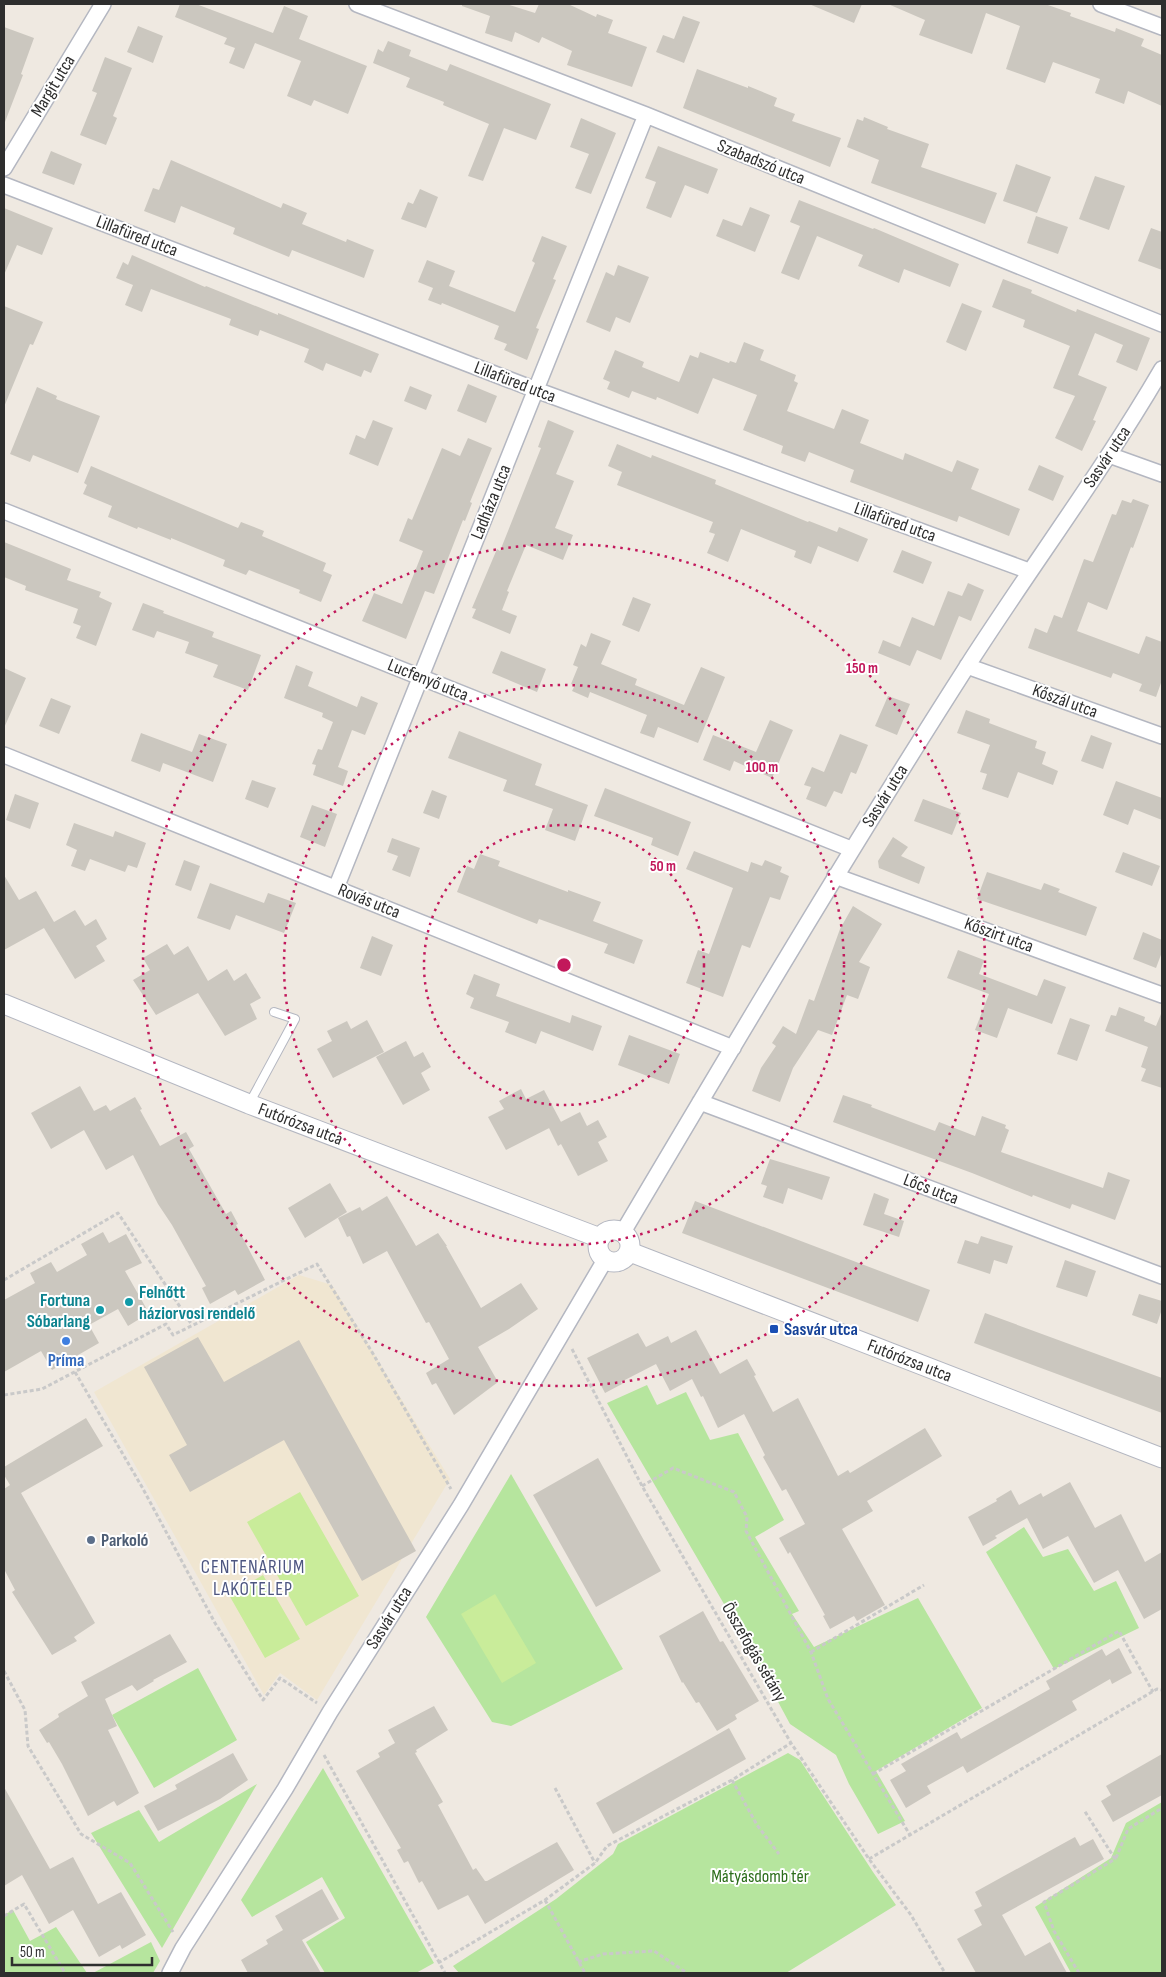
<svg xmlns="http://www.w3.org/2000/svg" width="1166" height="1977" viewBox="0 0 1166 1977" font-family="'Sofia Sans Condensed',sans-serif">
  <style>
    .education { fill: #f0e6d1 }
    .green { fill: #b6e59e }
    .pitch { fill: #c9ec9a }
    .building { fill: #cbc7bf }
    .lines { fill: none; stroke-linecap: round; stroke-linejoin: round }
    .service-casing { stroke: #b4b7c1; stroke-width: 10 }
    .minor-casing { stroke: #b4b7c1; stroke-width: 18 }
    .tertiary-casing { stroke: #b4b7c1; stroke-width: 21 }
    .path { stroke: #c9c9c9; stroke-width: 3; stroke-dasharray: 4 2.5; stroke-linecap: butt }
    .service { stroke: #fff; stroke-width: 8 }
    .minor { stroke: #fff; stroke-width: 15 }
    .tertiary { stroke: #fff; stroke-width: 19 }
    .ring { fill: none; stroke: #c2185b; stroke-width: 2.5; stroke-dasharray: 2.5 5 }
    .culture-dot { fill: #0f9aa8; stroke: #fff; stroke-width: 2 }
    .transit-dot { fill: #1a4fb4; stroke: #fff; stroke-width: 2 }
    .shop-dot { fill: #3f7fe0; stroke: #fff; stroke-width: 2 }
    .service-dot { fill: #5c6f8a; stroke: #fff; stroke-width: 2 }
    .labels { text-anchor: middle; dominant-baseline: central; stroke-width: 4; stroke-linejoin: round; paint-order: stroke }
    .street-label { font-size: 18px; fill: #2e2e2e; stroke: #fff }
    .culture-label { font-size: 18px; font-weight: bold; fill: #0d838f; stroke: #fff; text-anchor: start }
    .transit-label { font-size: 18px; font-weight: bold; fill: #164399; stroke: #fff; text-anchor: start }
    .shop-label { font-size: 18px; font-weight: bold; fill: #366cbe; stroke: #fff }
    .service-label { font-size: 18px; font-weight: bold; fill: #4e5e75; stroke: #fff; text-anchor: start }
    .park-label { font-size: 18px; fill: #2c6e1b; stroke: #fff }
    .neighbourhood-label { font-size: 19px; letter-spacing: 1px; fill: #4d5680; stroke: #fff }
    .centre { fill: #c2185b; stroke: #fff; stroke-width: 2.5 }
    .ring-label { font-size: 15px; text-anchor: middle; font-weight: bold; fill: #c2185b; stroke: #fff; stroke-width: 4; stroke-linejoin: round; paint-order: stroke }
  </style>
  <rect width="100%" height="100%" fill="#efe9e1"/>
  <path class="education" d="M299,1275L332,1285L450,1479L317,1700L280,1673L264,1695L94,1392Z"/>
  <path class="green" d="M647,1385L657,1405L686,1392L710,1440L738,1433L784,1520L755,1537L799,1611L792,1614L814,1647L918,1598L982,1708L876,1771L905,1821L878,1834L849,1784L836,1755L790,1724L742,1635L607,1403Z
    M511,1474L623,1669L511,1726L492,1722L426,1617Z
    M1024,1527L1043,1557L1068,1549L1094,1591L1116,1581L1139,1628L1054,1669L986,1552Z
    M198,1668L237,1740L154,1788L112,1715Z
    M788,1753L800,1760L873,1872L896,1905L786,1973H459L453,1966L556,1899L613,1854L618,1844Z
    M323,1768L434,1963L416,1973H325L306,1942L345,1918L322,1877L252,1917L241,1900Z
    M257,1784L162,1948L91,1833L139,1810L159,1842Z
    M1162,1802V1973H1071L1035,1907L1111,1858L1126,1823Z
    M13,1910L30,1941L56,1927L87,1973H4V1915Z
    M151,1942L160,1961L153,1973H93Z"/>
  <path class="pitch" d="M300,1492L359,1596L306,1626L247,1522Z
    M263,1575L300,1639L265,1658L229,1595Z
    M495,1594L536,1663L502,1683L461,1614Z"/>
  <path class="building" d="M180,4H196L273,33L284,6L308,16L299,39L367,66L348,114L314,100L311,106L287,96L301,61L255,43L244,69L229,63L235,48L224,44L227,38L175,17Z
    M462,4H506L535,13L539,4H568L596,17L597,14L613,20L608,33L647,47L632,87L567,65L572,51L542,37L539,43L515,32L512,42L485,33L490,16L462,6Z
    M809,4H862L854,23Z
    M888,4H1045L1071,13L1070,16L1115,32L1116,28L1144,39L1141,46L1162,55V106L1128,91L1124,104L1095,93L1100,79L1053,62L1045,83L1006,69L1020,26L986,13L972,54L919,35L925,20Z
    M683,16L700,22L684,63L656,52L663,35L674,39Z
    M138,26L163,36L153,63L127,52Z
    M4,27L34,38L21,74L23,75L5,122Z
    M388,41L411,50L409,56L447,71L450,64L551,104L536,140L504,128L483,181L468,176L489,124L443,105L444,102L406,87L410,78L373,63L378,49L383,52Z
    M105,57L132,68L113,116L117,118L106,145L80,135L97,93L92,91Z
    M697,69L748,88V86L777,98L774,106L795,114L792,121L841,138L830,167L683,108Z
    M864,117L888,127L887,129L929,144L921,167L997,193L985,224L871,183L879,160L847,147L857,119L863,121Z
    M581,118L616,133L591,194L575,188L589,154L570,147Z
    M658,146L718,169L708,194L685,185L671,218L646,208L656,182L645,178Z
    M51,151L82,164L74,185L42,173Z
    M171,160L281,208L283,203L307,213L302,224L346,242L347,239L374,250L364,278L292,250L289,257L233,234L235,228L181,206L175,223L144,211L153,188L159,190Z
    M1016,164L1051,177L1037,213L1003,201Z
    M1095,176L1125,186L1109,230L1079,219Z
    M420,189L438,197L426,228L401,219L408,202L413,204Z
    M799,200L873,229L874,228L959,264L950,287L904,269L899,283L858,266L863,255L817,236L799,280L781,273L800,226L790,222Z
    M750,207L770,215L755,252L716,236L723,219L742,226Z
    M4,208L53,228L42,255L17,245L4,275Z
    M1036,216L1068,227L1058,254L1027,243Z
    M1151,228L1162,232V270L1138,261Z
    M542,236L567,246L553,279L556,280L536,328L539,329L527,360L504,350L507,344L494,339L499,326L442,303L441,305L428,300L433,288L418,282L427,260L455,271L449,286L515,312L535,263L532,261Z
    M132,255L205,287L206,286L278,315V313L379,354L371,373L364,370L361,377L326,363L323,371L304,362L309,349L260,330L258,336L229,325L231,319L151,289L142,312L125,305L133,285L116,278L123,262L128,265Z
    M618,265L649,277L630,323L616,317L610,332L586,322L606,272L614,276Z
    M1003,279L1032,290L1031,293L1076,312L1077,309L1150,338L1137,371L1116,362L1123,345L1095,333L1078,375L1107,387L1093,420L1096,421L1082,451L1055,438L1075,396L1053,388L1070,346L1023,327L1025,320L992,307Z
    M962,303L982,311L966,351L946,342Z
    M4,306L43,322L33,345L30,344L4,407Z
    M744,342L764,350L760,360L796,375L794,381L798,383L787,411L834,429L842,409L869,420L860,443L903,460L905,453L952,472L957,460L979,469L971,489L1020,509L1009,536L959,516L957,522L850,482L854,470L809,452L805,462L781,453L783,446L743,430L757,395L713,378L698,414L657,397L656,400L632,391L629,398L607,389L610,382L603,379L615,350L644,362L642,367L679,382L690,355L698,358L700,352L729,363L730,361L736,363Z
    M468,384L497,396L486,423L457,411Z
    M410,386L432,395L426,410L404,401Z
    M37,387L57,396L56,399L100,416L78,473L33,455L30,462L10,454Z
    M373,420L393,428L378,466L349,454L356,435L365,439Z
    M548,420L574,431L556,474L574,481L555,528L573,535L563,560L526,545L507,591L509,592L502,610L517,616L510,634L472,618L476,609L472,608L497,549L500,551L541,448L538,447Z
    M468,438L492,448L470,502L472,503L465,521L463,520L434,594L425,591L406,639L362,621L374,593L402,604L423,551L399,541L408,518L412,520L442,448L460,456Z
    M617,444L651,458L652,455L716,480L715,484L808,522L809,521L837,532L839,527L868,539L858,562L818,546L811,564L794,557L796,551L741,529L728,562L707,553L715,534L709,532L713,522L617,485L622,472L608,466Z
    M1039,465L1064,476L1053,501L1028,490Z
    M91,466L238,528L241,522L264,531L262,536L326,563L323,571L332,575L321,602L299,593L300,590L249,570L246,575L223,566L225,560L171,538V540L138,527L137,529L108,517L112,506L83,494L87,485L84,483Z
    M1133,499L1149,505L1133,548L1131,547L1107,610L1088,602L1077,631L1139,654L1146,636L1162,642V680L1156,697L1139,691L1142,684L1113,673L1111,678L1028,648L1035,628L1047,633L1054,615L1062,618L1084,559L1093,562L1112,514L1116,515L1122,500L1131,503Z
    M4,542L71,569L67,580L101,592L99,597L112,603L96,646L76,638L81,626L73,623L78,609L25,590L26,586L4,577Z
    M902,550L932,562L923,584L893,572Z
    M968,583L984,590L971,621L959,616L941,660L917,650L910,666L878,653L883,640L900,647L912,617L934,626L948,591L962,596Z
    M633,597L651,604L639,632L622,625Z
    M143,603L164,611L163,613L214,632L212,637L261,655L248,690L213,677L218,665L185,653L189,642L157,631L154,638L132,630Z
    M591,633L611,641L601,664L637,679L635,685L684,705L701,667L725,677L698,743L658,727L654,738L640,733L647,715L590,692L588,698L572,691L575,685L571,684L578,667L573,665L581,644L586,647Z
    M501,651L546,669L537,692L492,673Z
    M296,665L313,672L308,686L357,707L361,696L378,703L365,735L352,730L338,767L348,771L343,786L313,775L316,765L312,764L318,749L322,750L333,722L322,717L323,713L284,698Z
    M4,668L26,678L4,728Z
    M888,696L910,704L897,735L875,726Z
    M51,698L71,706L59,734L39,726Z
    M966,710L990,719L989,723L1037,741L1035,748L1046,752L1042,764L1058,771L1053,785L1018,772L1008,798L982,789L987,774L980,772L990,745L957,733Z
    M770,720L793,730L772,778L734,761L730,771L703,760L713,735L756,752Z
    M459,731L542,764L535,785L588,805L575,841L545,830L553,809L503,791L507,780L448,758Z
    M141,733L192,752L199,734L227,744L213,782L163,763L160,772L131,761Z
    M840,734L868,745L856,774L851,772L842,794L834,791L826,807L806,799L811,787L804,785L812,767L824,772Z
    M1091,735L1112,743L1103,769L1081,761Z
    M252,780L276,788L268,808L245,799Z
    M1116,781L1162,798V820L1134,809L1128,825L1103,815Z
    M605,788L691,822L678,856L651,845L653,838L594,816Z
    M432,790L447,796L439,819L423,813Z
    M15,794L39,803L30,829L6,820Z
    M923,799L961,813L952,835L914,821Z
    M312,805L337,814L325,847L300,837Z
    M74,823L113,837L115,831L146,843L137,868L128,865L125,872L90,859L85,871L71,866L77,850L66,845Z
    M893,837L908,847L901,856L925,867L919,884L879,868L878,861Z
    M392,838L420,848L410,877L392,870L398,856L387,852Z
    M694,851L748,872L751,862L762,866L765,860L782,867L780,872L789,876L780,900L770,897L750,948L742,945L723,997L686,983L698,950L709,954L733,888L686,869Z
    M1123,852L1160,866L1152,886L1115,872Z
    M480,854L500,861L498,866L568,892V890L601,902L593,921L643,940L634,964L604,953L608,944L539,919L537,924L457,892L467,866L474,869Z
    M184,860L200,866L191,891L175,885Z
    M987,872L1041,890L1044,883L1060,889L1058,892L1097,907L1086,936L977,899Z
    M4,875L19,900L36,891L54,922L75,910L85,926L96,919L107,939L96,946L105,961L75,979L44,928L4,950Z
    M210,883L264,903L268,893L296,903L284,933L236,915L230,930L197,918Z
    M853,906L882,924L859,962L870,967L858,999L847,995L832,1035L818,1030L793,1068L780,1102L752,1091L761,1068L776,1046L772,1043L783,1026L796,1034L809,999L814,1001L840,929Z
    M1143,932L1162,940V952L1156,968L1133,959Z
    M372,936L393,945L381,976L360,968Z
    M167,944L174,955L188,946L208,981L227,969L234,981L246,973L261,998L250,1004L257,1019L225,1036L198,993L156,1015L133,980L150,970L143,958Z
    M958,950L984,960L979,974L1037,996L1044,979L1066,987L1052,1024L1008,1008L997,1038L975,1030L989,994L947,978Z
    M474,974L500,984L496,996L570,1023L572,1015L602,1026L593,1051L541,1031L536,1044L505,1032L509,1022L470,1008L474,998L466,994Z
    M1119,1007L1145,1017L1144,1021L1156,1026L1161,1014H1162V1088L1141,1081L1146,1069L1141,1067L1148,1047L1105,1031L1111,1015L1116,1016Z
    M1070,1018L1090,1025L1077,1061L1057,1054Z
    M367,1020L384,1052L333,1078L317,1049L332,1041L327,1031L347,1021L351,1029Z
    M629,1035L680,1054L669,1084L618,1065Z
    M406,1041L414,1057L423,1052L431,1067L421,1073L430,1090L403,1105L376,1057Z
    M80,1086L94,1111L106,1105L110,1111L135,1097L142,1109L140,1110L160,1146L186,1132L194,1146L189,1149L226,1214L231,1211L238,1224L236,1225L265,1280L238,1295L235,1290L210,1304L202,1288L206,1286L172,1225L158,1204L133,1155L106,1170L84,1130L51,1149L31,1113Z
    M521,1089L526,1099L544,1090L561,1122L506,1150L488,1117L504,1109L499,1101Z
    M843,1095L872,1105L871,1107L935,1131L939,1122L975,1136L982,1116L1006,1125L1005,1128L1009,1130L1001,1152L1103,1188L1108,1172L1130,1180L1115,1220L1072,1204L1070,1209L1033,1195L1032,1197L972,1173L833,1122Z
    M580,1112L587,1126L598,1120L607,1137L598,1142L608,1161L578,1176L561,1144L558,1146L549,1128Z
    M770,1159L830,1177L822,1200L788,1188L783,1204L763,1197L767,1186L761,1184Z
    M330,1183L347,1212L305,1238L288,1208Z
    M874,1193L889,1199L884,1214L904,1221L899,1237L863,1225Z
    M387,1196L416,1246L438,1233L447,1246H446L481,1308L521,1283L538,1309L509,1329L478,1347L498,1382L454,1415L436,1383L432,1385L426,1373L449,1359L429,1322L426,1323L387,1251L363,1264L350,1236L347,1237L338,1218L360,1207L362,1211Z
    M695,1201L930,1290L918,1322L682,1233Z
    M103,1232L109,1243L126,1234L142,1263L125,1271L149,1313L128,1326L118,1309L89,1325L99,1343L52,1370L41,1351L4,1372V1300L35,1283L30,1273L51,1262L57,1272L87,1255L81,1244Z
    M981,1236L1013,1246L1007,1264L994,1260L990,1274L957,1263L965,1240L978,1244Z
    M1065,1260L1096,1271L1087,1297L1056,1287Z
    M1139,1294L1162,1301V1309L1157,1324L1132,1315Z
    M985,1313L1162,1378V1413L974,1343Z
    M696,1330L720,1374L747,1359L756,1375L754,1376L773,1412L798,1398L838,1476L848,1470L850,1473L925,1428L942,1456L867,1501L873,1511L842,1529L885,1605L857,1621L854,1616L830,1629L823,1616L825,1615L790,1552L788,1554L779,1538L805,1524L786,1489L782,1491L763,1457L765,1455L744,1414L718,1428L703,1396L701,1397L692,1379L670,1391L656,1364L621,1382L622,1384L605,1393L587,1358L638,1333L646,1347L668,1336L671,1343Z
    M198,1337L224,1382L299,1340L416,1551L362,1581L284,1440L190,1492L169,1455L187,1445L144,1367Z
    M86,1418L103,1446L21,1493L95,1623L74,1637L77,1641L52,1655L12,1592L15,1590L4,1569V1489L10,1485L4,1475V1467Z
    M598,1458L661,1571L596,1607L533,1495Z
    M1070,1482L1095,1528L1121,1514L1145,1562L1162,1552V1609L1144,1619L1118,1570L1094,1583L1068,1536L1043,1549L1027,1518L995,1536L997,1538L983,1546L968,1517L997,1501L996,1499L1011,1490L1019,1505L1041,1493L1043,1497Z
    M703,1611L720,1642L723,1641L759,1701L735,1715L737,1719L717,1731L699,1702L696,1703L683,1682L682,1683L659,1636Z
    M170,1634L187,1662L153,1680L154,1681L137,1691L132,1685L105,1699L117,1726L108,1730L139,1793L117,1806L114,1801L88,1816L62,1764L49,1742L47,1743L39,1730L59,1717L58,1714L88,1696L81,1682Z
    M1119,1648L1132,1673L1112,1684L1110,1679L1072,1701L1077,1710L967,1773L963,1766L927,1786L931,1793L906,1808L890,1780L906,1771L901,1764L957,1732L961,1739L1050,1689L1046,1681L1102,1649L1106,1656Z
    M434,1706L448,1730L416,1750L417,1752L415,1753L443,1802L438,1805L473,1870L476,1868L485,1881H487L557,1842L574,1870L485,1924L468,1895L438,1910L422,1881L419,1883L408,1861L404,1863L397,1850L401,1848L356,1771L380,1757L378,1753L395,1743L388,1730Z
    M729,1728L746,1759L613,1834L596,1803Z
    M233,1753L248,1780L220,1799L158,1831L144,1806L177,1789L175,1785Z
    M1162,1754V1795L1113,1822L1101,1801L1111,1795L1106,1786Z
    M4,1787L50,1869L73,1857L98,1904L121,1892L146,1935L122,1949L120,1945L99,1957L73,1910L49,1924L22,1875L4,1886Z
    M1075,1837L1080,1846L1093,1839L1104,1859L1002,1915L1025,1956L1050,1942L1067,1973H976L957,1939L982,1925L974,1910L982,1906L975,1892Z
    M322,1889L339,1919L302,1940L321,1973H248L241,1960L268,1944L266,1940L283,1930L275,1916Z"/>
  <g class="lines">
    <g class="service-casing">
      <path id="service" d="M249,1104L295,1019L274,1012"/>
    </g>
    <g class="minor-casing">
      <path id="minor" d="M357,4L646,115L1162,324
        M1101,4L1162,27
        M4,168L103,4
        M4,185L536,390L1029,571
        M1109,455L1162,474
        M4,511L851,849
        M967,666L1162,736
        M4,755L733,1048
        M835,876L1162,995
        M336,888L646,115
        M700,1102L1162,1276
        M623,1232C735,1043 847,854 966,668C1030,568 1102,472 1162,369
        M170,1973L183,1948L285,1789L330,1712L461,1505L605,1260"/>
    </g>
    <g class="tertiary-casing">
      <g id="tertiary">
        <path id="s1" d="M4,1004L249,1104L600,1238"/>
        <circle cx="614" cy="1246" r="16"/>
        <path id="s2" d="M630,1252L1162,1458"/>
      </g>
    </g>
    <path class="path" d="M4,1280L118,1213L192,1325
      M572,1349L642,1486L791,1743L869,1859L911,1915L945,1973
      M75,1372L142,1487L215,1623L263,1700L280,1678L317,1703
      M4,1395L42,1389L166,1324L173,1335L317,1264L372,1352L451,1489
      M642,1486L673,1468L734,1492L747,1517L746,1531L811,1652L828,1699L910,1835
      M811,1652L924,1585
      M4,1671L25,1710L28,1746L81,1834L130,1863L173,1932
      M324,1755L445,1973
      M873,1774L1119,1631L1153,1692
      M732,1780L757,1825L779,1854
      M555,1788L595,1863
      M1116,1858L1128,1829L1162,1808
      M869,1859L1157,1689L1162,1690
      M545,1900L585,1973
      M4,1916L24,1904L65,1973
      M578,1962L603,1954L654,1951L687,1973
      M438,1963L545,1900L595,1863L607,1846L732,1780L791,1743
      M1079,1973L1054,1931L1044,1902L1115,1859L1084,1810"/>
    <use href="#service" class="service"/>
    <use href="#minor" class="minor"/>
    <use href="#tertiary" class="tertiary"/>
  </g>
  <g class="ring">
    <circle cx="564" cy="965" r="140"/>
    <circle cx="564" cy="965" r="280"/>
    <circle cx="564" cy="965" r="421"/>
  </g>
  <g class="culture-dot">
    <circle cx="129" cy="1302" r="5"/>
    <circle cx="100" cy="1310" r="5"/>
  </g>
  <rect class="transit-dot" x="769" y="1324" width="10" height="10" rx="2.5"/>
  <circle class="shop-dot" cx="66" cy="1341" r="5"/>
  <circle class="service-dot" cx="91" cy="1540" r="5"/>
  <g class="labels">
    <g class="street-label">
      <text transform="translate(53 86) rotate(-59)">Margit utca</text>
      <text transform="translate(761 162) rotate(22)">Szabadszó utca</text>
      <text transform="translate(137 236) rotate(21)">Lillafüred utca</text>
      <text transform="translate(515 382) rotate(21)">Lillafüred utca</text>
      <text transform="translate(1107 457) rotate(-56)">Sasvár utca</text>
      <text transform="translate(491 502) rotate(-68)">Ladháza utca</text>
      <text transform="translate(895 522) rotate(20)">Lillafüred utca</text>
      <text transform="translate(428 680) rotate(22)">Lucfenyő utca</text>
      <text transform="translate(1065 701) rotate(20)">Kőszál utca</text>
      <text transform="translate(885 796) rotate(-58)">Sasvár utca</text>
      <text transform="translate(369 901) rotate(22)">Rovás utca</text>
      <text transform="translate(999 935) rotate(20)">Kőszirt utca</text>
      <text stroke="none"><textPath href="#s1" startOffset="320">Futórózsa utca</textPath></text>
      <text transform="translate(931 1189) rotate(21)">Lőcs utca</text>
      <text stroke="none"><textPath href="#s2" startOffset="300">Futórózsa utca</textPath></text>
      <text transform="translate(389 1618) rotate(-58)">Sasvár utca</text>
      <text transform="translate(754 1652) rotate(60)">Összefogás sétány</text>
    </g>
    <g class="culture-label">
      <text x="139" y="1292">Felnőtt<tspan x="139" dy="21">háziorvosi rendelő</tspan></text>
      <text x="90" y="1300" text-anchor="end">Fortuna<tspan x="90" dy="21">Sóbarlang</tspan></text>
    </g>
    <g class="transit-label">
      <text x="784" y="1329">Sasvár utca</text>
    </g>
    <g class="shop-label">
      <text x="66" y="1360">Príma</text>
    </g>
    <g class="service-label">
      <text x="101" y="1540">Parkoló</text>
    </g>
    <g class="park-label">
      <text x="760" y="1876">Mátyásdomb tér</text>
    </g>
    <g class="neighbourhood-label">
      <text x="253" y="1567">CENTENÁRIUM<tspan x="253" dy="22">LAKÓTELEP</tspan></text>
    </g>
  </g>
  <circle cx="564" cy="965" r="8" class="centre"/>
  <g class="ring-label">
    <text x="862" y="673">150 m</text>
    <text x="762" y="772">100 m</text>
    <text x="663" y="871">50 m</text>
  </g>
  <rect width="1166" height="1977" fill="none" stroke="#2e2e2e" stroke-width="10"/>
  <path d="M12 1957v8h140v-8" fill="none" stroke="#2e2e2e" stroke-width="2.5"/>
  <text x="20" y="1957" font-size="15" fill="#2e2e2e" stroke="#ffffff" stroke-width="4" paint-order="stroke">50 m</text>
</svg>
